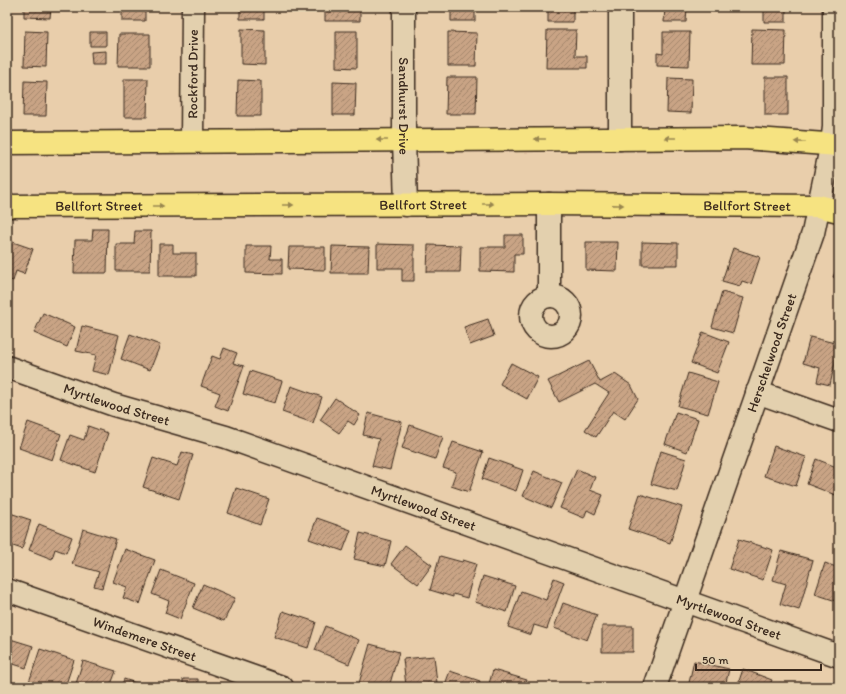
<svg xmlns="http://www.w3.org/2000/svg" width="846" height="694" viewBox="0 0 846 694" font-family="Itim,sans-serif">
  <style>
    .building { fill: url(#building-hatch); stroke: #3b2a1e }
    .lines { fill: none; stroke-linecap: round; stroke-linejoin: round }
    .minor-casing { stroke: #3b2a1e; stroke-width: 25 }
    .major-casing { stroke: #3b2a1e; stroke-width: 25 }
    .minor { stroke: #e3d0ae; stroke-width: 22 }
    .major { stroke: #f6e381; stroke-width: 22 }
    .oneway { fill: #988650 }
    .labels { text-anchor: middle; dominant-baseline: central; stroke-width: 3; stroke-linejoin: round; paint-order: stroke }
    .street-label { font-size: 14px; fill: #3b2a1e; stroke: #e3d0ae }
  </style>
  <defs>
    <pattern id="building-hatch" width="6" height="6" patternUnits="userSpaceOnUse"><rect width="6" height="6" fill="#c9a485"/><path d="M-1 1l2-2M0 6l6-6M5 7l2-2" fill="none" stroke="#a4866c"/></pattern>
  </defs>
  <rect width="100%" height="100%" fill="#e9ceab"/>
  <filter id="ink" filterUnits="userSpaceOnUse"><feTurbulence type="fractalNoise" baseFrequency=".025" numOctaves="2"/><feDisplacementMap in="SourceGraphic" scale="8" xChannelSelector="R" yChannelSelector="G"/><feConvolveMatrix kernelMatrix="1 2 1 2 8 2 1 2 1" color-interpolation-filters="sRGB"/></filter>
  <g filter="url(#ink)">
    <path class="building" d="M24,7H51L50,18L24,17Z
      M122,7H145V21H122Z
      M240,7H264V19H240Z
      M325,7H360V21H325Z
      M451,7H475V21H451Z
      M548,7H573V22H548Z
      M665,7H687L686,22H664Z
      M764,7H786V22H764Z
      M241,29L265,30V65L241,64Z
      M752,29L786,30L785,65H751Z
      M547,30H576L575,56H587V68H546Z
      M25,31L47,32L46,67L24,66Z
      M336,31H357V68L336,67Z
      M90,32H106V46H90Z
      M448,32L477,33L476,66H448Z
      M663,32H690L689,66L657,65V53L663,54Z
      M119,34H150V66H118Z
      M106,51V64H92L91,52Z
      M447,77H477L476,114H446Z
      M765,77H788V115H765Z
      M668,78L692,79L691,113L667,112Z
      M124,79H148L147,117H124Z
      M238,80L261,81V116H237Z
      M24,81L47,82L46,116H23Z
      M333,82L356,83L355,115H333Z
      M93,229H108L107,273H74L75,240H92Z
      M135,231H151L150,271H116V244H134Z
      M505,235H523V254H514V272L480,271V247H505Z
      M7,240L33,249L24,274L16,271L13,281L7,279Z
      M586,242H618L617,271L586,270Z
      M642,242L678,243V265H642Z
      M159,244H173V253H196V276H159Z
      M377,244L414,245V281H402V268H377Z
      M428,245L461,246L460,272H427Z
      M246,246H271L270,259H282V274L246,273Z
      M332,246L369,247L368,273H331Z
      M289,247H325V270L288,269Z
      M733,248L760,257L751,284L742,281L740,286L722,281Z
      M839,263V279L833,277Z
      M722,292L743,298L733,333L712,327Z
      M43,313L75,327L67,347L34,333Z
      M488,319L494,336L470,345L464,327Z
      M82,326L119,335L109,375L92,371L96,355L76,351Z
      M703,332L729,342L717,373L691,363Z
      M130,334L160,345L150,370L121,359Z
      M810,337L839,344L830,385L817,382L820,368L803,363Z
      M224,348L237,353L233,363L244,366L228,411L215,406L220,393L201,386L212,356L220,359Z
      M589,361L600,382L615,374L631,385L638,399L625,419L613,411L596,437L585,430L609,393L595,384L559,402L548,381Z
      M511,363L538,377L527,399L500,384Z
      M250,371L282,381L275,403L243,394Z
      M688,373L718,382L708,414L678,406Z
      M291,386L322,397L313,423L282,412Z
      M335,398L360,415L354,425L348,421L339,433L320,420Z
      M676,412L698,419L687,452L665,444Z
      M368,413L402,422L390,470L372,466L379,439L363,435Z
      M28,422L61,434L52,460L19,448Z
      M410,425L443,437L435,459L402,448Z
      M88,426L108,433L95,472L61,460L70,435L84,440Z
      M453,442L483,452L469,492L451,486L456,472L443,468Z
      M774,446L806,457L796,486L764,476Z
      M661,451L686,459L677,491L651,484Z
      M182,452L193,455L179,499L143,487L153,458L177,466Z
      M489,458L523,470L516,491L482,479Z
      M816,459L839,468L838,496L807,484Z
      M577,469L595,477L590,490L603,495L595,514L587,510L584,518L560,508Z
      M534,471L562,483L551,508L523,496Z
      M236,488L269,499L260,525L228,513Z
      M640,494L682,507L670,543L628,529Z
      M7,512L31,520L22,549L7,544Z
      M317,518L351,530L343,551L309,539Z
      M39,524L72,537L66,553L55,549L52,559L29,550Z
      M83,529L116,539L102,588L94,586L99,572L72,564Z
      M360,533L391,541L385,566L354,559Z
      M739,539L773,550L763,580L729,569Z
      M405,545L432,565L418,584L391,564Z
      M125,549L155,560L140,604L123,598L127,587L113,582Z
      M781,551L813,560L799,610L780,604L786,584L773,580Z
      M440,556L462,562L463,560L476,564L467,598L453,594V597L430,590Z
      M825,563L839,568V602L815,594Z
      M161,570L194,583L180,619L165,613L169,601L152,594Z
      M483,576L515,586L507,612L475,602Z
      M554,578L564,582L547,629L534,625L531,635L508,627L521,591L546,600Z
      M203,584L235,598L224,621L193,608Z
      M563,603L597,615L587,640L554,628Z
      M283,611L316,622L308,648L274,637Z
      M325,626L359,640L349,664L315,650Z
      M602,626H633V652H602Z
      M7,638L33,646L26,668L7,662Z
      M370,644L399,652L389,687H358Z
      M40,649L74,660L65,687L28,685Z
      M434,656L437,683L406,686L403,659Z
      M83,661L116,671L110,687H75Z
      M694,661L729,669L725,687H688Z
      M743,669L772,680L769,687H737Z
      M493,670L527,680L525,687H488Z
      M450,671L480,681L478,687H444Z
      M124,679L148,687H121Z
      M183,679H198V687H183Z
      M779,683L799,687H778Z"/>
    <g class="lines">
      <g class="minor-casing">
        <g id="minor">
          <path id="s1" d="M404,7V140L406,205"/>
          <path d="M620,139V7"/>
          <path id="s2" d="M192,141L193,7"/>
          <circle cx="551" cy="316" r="20"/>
          <path d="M549,296V204"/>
          <path id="s3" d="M7,367L114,405L226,437L839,656"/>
          <path d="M757,392L839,421"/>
          <path id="s4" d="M7,590L282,687"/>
          <path id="s5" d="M655,687L813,233L832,143L834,127V7"/>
        </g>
      </g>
      <g class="major-casing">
        <g id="major">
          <path d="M7,143L744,138L839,145"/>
          <path id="s6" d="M7,206L549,204L818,206L839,211"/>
        </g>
      </g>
      <use href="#minor" class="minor"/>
      <use href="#major" class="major"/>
    </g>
    <defs><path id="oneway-solid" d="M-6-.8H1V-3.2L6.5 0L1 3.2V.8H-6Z"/></defs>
    <g class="oneway">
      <use href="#oneway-solid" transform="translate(670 138) rotate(180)"/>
      <use href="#oneway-solid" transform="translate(540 139) rotate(180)"/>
      <use href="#oneway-solid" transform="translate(382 140) rotate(180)"/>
      <use href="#oneway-solid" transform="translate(800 142) rotate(-177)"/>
      <use href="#oneway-solid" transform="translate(488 204)"/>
      <use href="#oneway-solid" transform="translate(288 205)"/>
      <use href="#oneway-solid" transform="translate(618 205) rotate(1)"/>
      <use href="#oneway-solid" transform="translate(158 206)"/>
    </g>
  </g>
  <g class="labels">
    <g class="street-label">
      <text stroke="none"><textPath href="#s2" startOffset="67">Rockford Drive</textPath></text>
      <text stroke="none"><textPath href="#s1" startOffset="99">Sandhurst Drive</textPath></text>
      <text stroke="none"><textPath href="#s6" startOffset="416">Bellfort Street</textPath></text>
      <text stroke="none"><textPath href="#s6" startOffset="92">Bellfort Street</textPath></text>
      <text stroke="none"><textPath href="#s6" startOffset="740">Bellfort Street</textPath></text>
      <text stroke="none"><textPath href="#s5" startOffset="354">Herschelwood Street</textPath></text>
      <text stroke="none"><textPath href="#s3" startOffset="116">Myrtlewood Street</textPath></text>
      <text stroke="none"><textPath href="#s3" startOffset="440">Myrtlewood Street</textPath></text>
      <text stroke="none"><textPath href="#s3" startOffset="764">Myrtlewood Street</textPath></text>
      <text stroke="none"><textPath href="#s4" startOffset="146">Windemere Street</textPath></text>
    </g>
  </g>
  <rect width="846" height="694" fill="none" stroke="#e3d0ae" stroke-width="24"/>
  <rect x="12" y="12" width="822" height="670" fill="none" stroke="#3b2a1e" stroke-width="1.5" filter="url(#ink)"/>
  <path d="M696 664v6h125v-6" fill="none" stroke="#3b2a1e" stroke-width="2"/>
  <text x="702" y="664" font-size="12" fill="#3b2a1e" stroke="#e3d0ae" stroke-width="3" paint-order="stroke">50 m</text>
</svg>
